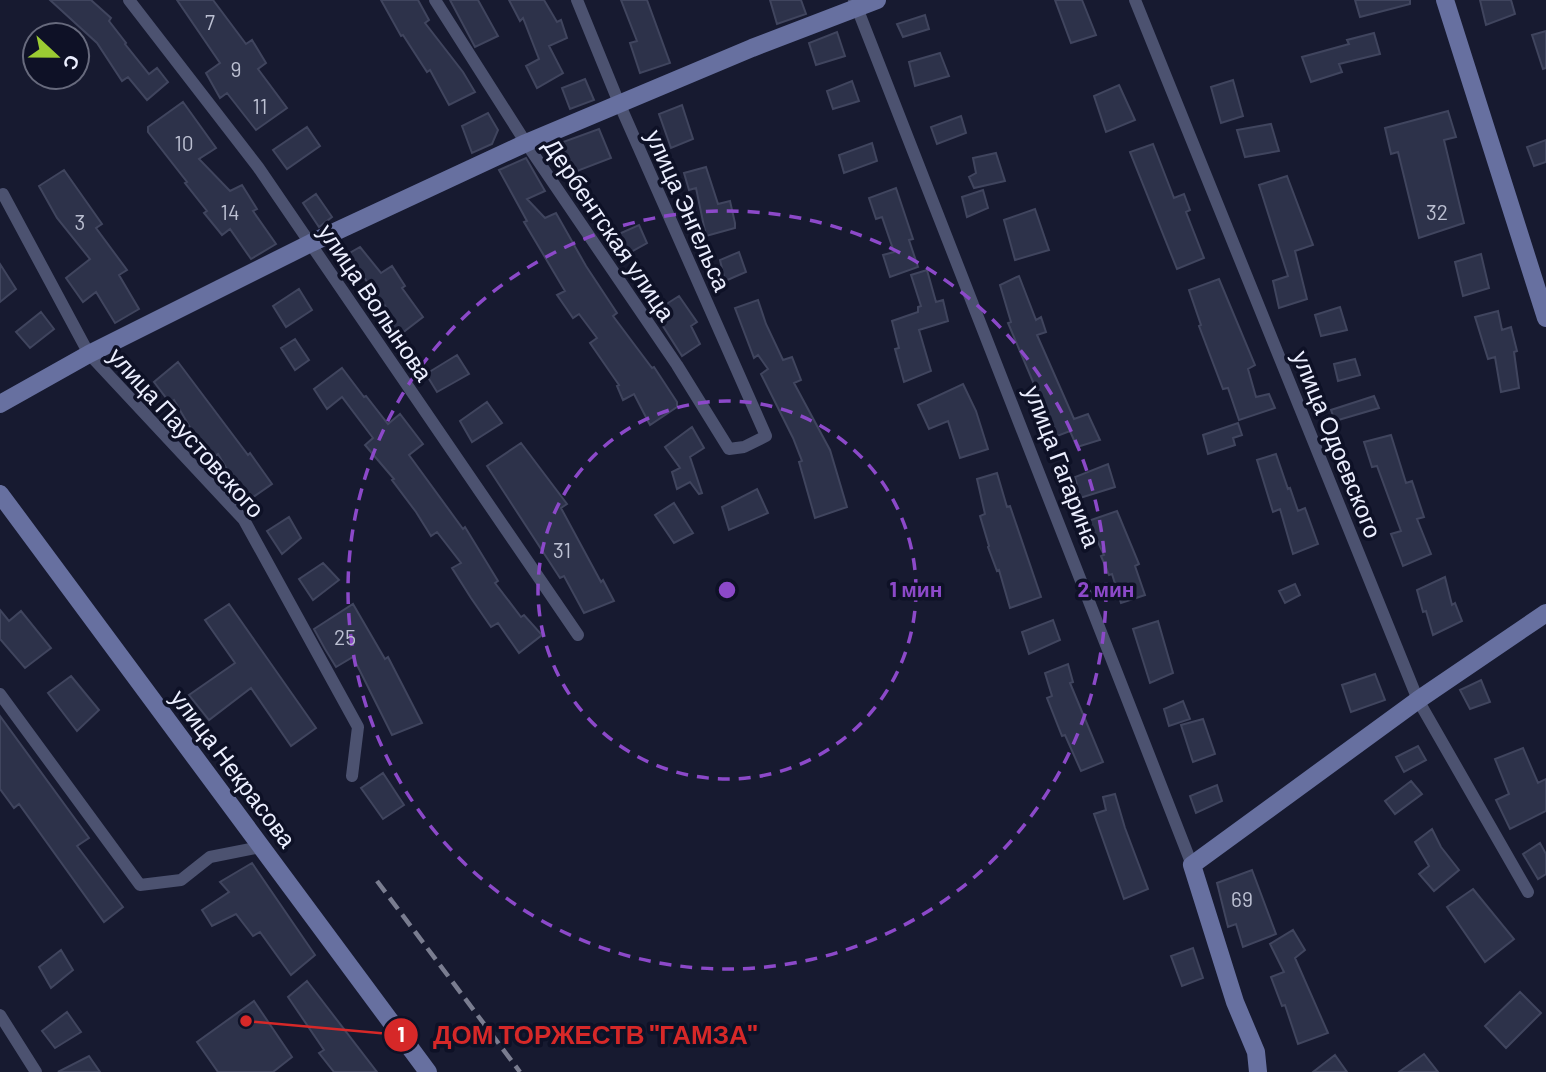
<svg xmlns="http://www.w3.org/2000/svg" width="1546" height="1072" viewBox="0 0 1546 1072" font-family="Barlow,sans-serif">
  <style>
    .building { fill: #2d324a; stroke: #40455e; stroke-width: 2 }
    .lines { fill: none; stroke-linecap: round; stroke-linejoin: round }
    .street { stroke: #4c5270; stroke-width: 12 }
    .secondary { stroke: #6770a0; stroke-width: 18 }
    .rail { stroke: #7a7d90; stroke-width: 4.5; stroke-dasharray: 14 7; stroke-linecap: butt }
    .ring { fill: none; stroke: #8c49c9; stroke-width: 3.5; stroke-dasharray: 12 9 }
    .labels { text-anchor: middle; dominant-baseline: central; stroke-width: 7; stroke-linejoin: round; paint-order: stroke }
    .number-label { font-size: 21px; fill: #bcc0d2 }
    .street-label { font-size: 24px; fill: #ecefff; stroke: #0e1126 }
    .centre { fill: #8c49c9; stroke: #0e1126; stroke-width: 3.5 }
    .ring-label { font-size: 21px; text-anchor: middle; font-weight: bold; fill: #8c49c9; stroke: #0e1126; stroke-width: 7; stroke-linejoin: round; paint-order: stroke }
    .leader { fill: none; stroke: #d62828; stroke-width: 2.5 }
    .callout-dot { fill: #d62828; stroke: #0e1126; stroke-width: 2.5 }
    .mark-label { font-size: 21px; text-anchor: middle; font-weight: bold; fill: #fff }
    .callout-label { font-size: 26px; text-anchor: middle; font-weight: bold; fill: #d62828; stroke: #0e1126; stroke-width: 7; stroke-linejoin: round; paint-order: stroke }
  </style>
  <rect width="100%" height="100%" fill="#171a30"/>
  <path class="building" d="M50,0H91L111,18L109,21L126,43L125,44L149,74L157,68L168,82L147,100L128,77L122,81L97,43Z
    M177,0H213L246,44L252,40L266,63L258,69L287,108L256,130L227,93L220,98L206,73L220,63Z
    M381,0H418L429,20L425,23L463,72L475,92L449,105L430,70L427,72L403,35L401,36Z
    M450,0H478L498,36L475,47Z
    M509,0H544L557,22L561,20L567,38L549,46L563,73L537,88L526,66L539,59L523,18L520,21Z
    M621,0H647L670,63L640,73L630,43L637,41Z
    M770,0H801L806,14L777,24Z
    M1055,0H1082L1096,35L1071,43Z
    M1355,0H1410V4L1360,17Z
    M1480,0H1511L1515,14L1486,25Z
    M925,15L929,29L903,37L897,24Z
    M1546,31V68L1543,69L1532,35Z
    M837,32L845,56L816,65L809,43Z
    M1374,33L1380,54L1339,64L1342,72L1311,82L1302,57L1349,44L1347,40Z
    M940,53L949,76L915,86L909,62Z
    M585,79L594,100L570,109L562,88Z
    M1233,80L1243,116L1221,123L1211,87Z
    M852,81L859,101L833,109L827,91Z
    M1119,85L1135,120L1106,132L1094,96Z
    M183,102L216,148L199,159L230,191L242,185L257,209L253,211L276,244L251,259L230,229L222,235L204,213L207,211L185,183L187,182L148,132V127Z
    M682,105L693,139L671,148L659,114Z
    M1448,111L1456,137L1444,140L1464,223L1419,238L1398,152L1391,154L1385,128Z
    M488,113L498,130L492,144L472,153L462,126Z
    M961,116L966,133L937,144L931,127Z
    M1271,124L1279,151L1245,157L1237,130Z
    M307,127L320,146L287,169L273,150Z
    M599,129L611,158L564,176L552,146Z
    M1546,140V162L1534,166L1527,147Z
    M872,143L877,161L844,173L839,155Z
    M1153,144L1174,198L1184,194L1190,210L1186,212L1204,258L1177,269L1130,152Z
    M996,153L1005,181L974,188L969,177L976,173L973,158Z
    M526,158L545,191L527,199L545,218L556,213L586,266L617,313L613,316L652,368L654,367L677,402V407L650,425L634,394L623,400L617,386L619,385L590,343L597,338L579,314L573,318L557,295L565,291L524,222L527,221L499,170Z
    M706,167L718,204L730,201L735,223V228L706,236L696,188L689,190L684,173Z
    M64,170L102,224L96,228L127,270L119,275L139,309L115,323L96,292L83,302L66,278L90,259L57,218L39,186Z
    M1287,176L1313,245L1295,251L1307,299L1279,308L1273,281L1288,276L1259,185Z
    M896,188L913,239L909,240L918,267L890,277L883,255L894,252L882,217L876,219L869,198Z
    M983,190L988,208L967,217L962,197Z
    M316,194L332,217L319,227L303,203Z
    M1035,209L1049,250L1015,260L1004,220Z
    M639,225L647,243L622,257L612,237Z
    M360,247L381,273L392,266L405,286L402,288L423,317L397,337L378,313L386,307L359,271L352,277L341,258Z
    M739,252L746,272L725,281L720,260Z
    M1481,254L1489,288L1463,296L1455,262Z
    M0,264L16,289L0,302Z
    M927,270L936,302L943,300L948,321L919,330L931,371L904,382L895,349L899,348L892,321L918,312V307L921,306L911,275Z
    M1019,276L1036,320L1041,317L1046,332L1037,335L1074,419L1088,414L1100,440L1077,447L1070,431L1052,438L1042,403L1008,323L1011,322L1000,285Z
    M1219,279L1255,365L1248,369L1256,397L1269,394L1275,408L1239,420L1228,388L1223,389L1199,326L1201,325L1189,290Z
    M299,289L312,310L286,327L273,306Z
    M679,296L697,322L691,326L700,344L682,356L654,312Z
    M758,300L766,324L783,360L792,357L801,380L794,383L830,450L847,507L815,518L799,462L802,461L793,438L761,374L768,369L758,355L754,358L735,308Z
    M1340,307L1347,330L1321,336L1315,315Z
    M1498,311L1502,330L1511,327L1517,351L1514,352L1519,388L1501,392L1495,357L1488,359L1475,317Z
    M41,312L54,329L30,348L16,332Z
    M295,339L309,360L295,370L281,348Z
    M457,355L469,374L437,392L426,374Z
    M1355,359L1360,375L1338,381L1334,364Z
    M178,362L248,455L250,453L272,484L246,502L218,454L212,458L198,441L174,400L170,403L154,382Z
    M342,368L364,397L366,396L388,424L400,414L423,444L409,455L463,529L465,527L498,581L495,583L521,617L524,615L542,635L519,653L498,623L491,627L471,598L452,568L461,563L437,532L431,536L416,512L392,480L394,479L365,445L373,438L342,397L327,409L314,389Z
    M963,384L976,411L988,449L960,458L948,421L929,429L918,405Z
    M1374,396L1379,408L1335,421L1331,410Z
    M487,402L502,423L472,442L460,421Z
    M1238,423L1242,435L1233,438L1235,445L1208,454L1203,435Z
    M692,427L704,448L690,457L702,493L699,494L690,482L677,489L672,472L680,468L665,447Z
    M1391,435L1406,483L1412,481L1424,517L1417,519L1431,554L1403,566L1391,534L1401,531L1377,466L1372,467L1364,442Z
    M521,443L567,504L561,508L601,582L603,580L614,601L584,613L564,576L560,578L487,466Z
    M1276,454L1288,489L1290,488L1298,511L1305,508L1318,544L1293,554L1280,509L1273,512L1257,460Z
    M1108,464L1115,487L1080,498L1075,477Z
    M997,473L1007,507L1010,506L1041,597L1010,608L999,570L997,571L988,547L989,546L980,516L985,514L977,479Z
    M757,489L768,513L729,530L722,507Z
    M674,503L693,533L674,543L655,515Z
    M1117,511L1139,564L1135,566L1145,595L1121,603L1112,574L1109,575L1101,556L1104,555L1088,521Z
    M289,517L301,538L282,554L267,531Z
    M323,563L339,580L313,600L299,579Z
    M1445,577L1452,605L1455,603L1462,621L1433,635L1426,611L1423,612L1417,590Z
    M1295,584L1300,595L1285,603L1279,591Z
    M229,604L316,728L291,746L251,688L209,720L189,695L235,663L205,620Z
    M353,604L385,659L388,657L422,723L392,735L353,657L336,667L325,649L314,629Z
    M0,610L9,621L21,611L51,648L25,668L0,639Z
    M1053,620L1060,640L1029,654L1022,632Z
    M1158,621L1173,673L1150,683L1133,629Z
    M1068,664L1073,682L1070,683L1103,762L1081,771L1065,735L1062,736L1047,698L1052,696L1045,673Z
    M1375,674L1385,700L1351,712L1342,685Z
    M71,676L99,710L77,731L48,693Z
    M1481,680L1490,702L1470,709L1460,690Z
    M1183,701L1190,719L1169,726L1164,709Z
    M0,716L89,838L77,846L123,907L104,922L19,804L14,808L0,789Z
    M1203,719L1215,754L1193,762L1181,725Z
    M1418,746L1426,760L1404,772L1396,757Z
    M1523,748L1538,783L1546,779V811L1510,829L1496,800L1509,794L1495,759Z
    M383,773L404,805L383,819L361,788Z
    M1411,781L1422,794L1395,814L1385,801Z
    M1217,785L1222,801L1196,813L1190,796Z
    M1115,794L1125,828L1148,889L1124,899L1094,814L1106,810L1103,797Z
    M1432,829L1441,847L1459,870L1434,891L1419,874L1429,866L1415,842Z
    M1540,843L1546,854V874L1538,879L1523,854Z
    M252,863L315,955L291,975L260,932L253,936L236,914L212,926L202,910L229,892L220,882Z
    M1252,870L1276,934L1243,947L1236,924L1228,927L1217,883Z
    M1473,889L1514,939L1485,962L1447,907Z
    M1293,930L1305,950L1295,958L1328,1033L1298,1044L1285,1005L1282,1006L1271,977L1284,972L1270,944Z
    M1193,948L1203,978L1182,986L1171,956Z
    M61,950L73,970L51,988L39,967Z
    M307,981L377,1072H334L319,1053L324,1050L288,997Z
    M1520,992L1541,1013L1506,1048L1485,1026Z
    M254,1001L292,1057L273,1072H218L197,1042Z
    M67,1012L81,1032L55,1048L42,1031Z
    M1424,1054L1438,1072H1399Z
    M1335,1055L1347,1072H1313Z
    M89,1056L100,1072H58Z"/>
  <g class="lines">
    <path class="street" d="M129,0L258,167L578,635
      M435,0L526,143L677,365L729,449L744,447L766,436L619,103L577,0
      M854,0L1192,865
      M1135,0L1418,700L1528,892
      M3,194L89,354L244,520L358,727L352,776
      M0,694L140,885L181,880L210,857L261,847
      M0,1015L36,1072"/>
    <path class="secondary" d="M1445,0L1546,318
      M0,404L89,354L311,243L526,143L752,48L877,0
      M0,494L428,1072
      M1258,1072L1256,1052L1235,1002L1192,865L1418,700L1546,613"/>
    <path class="rail" d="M377,881L520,1072"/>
  </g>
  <g class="ring">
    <circle cx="727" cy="590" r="189"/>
    <circle cx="727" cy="590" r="379"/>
  </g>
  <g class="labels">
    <g class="number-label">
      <text x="210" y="21">7</text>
      <text x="236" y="68">9</text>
      <text x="260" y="105">11</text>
      <text x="184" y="142">10</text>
      <text x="230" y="211">14</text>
      <text x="1437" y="211">32</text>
      <text x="80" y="221">3</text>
      <text x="562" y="549">31</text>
      <text x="345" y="636">25</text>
      <text x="1242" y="898">69</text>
    </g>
    <g class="street-label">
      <text transform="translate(689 210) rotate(66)">улица Энгельса</text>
      <text transform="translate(610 229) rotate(56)">Дербентская улица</text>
      <text transform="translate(376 302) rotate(56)">улица Волынова</text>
      <text transform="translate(187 432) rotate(48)">улица Паустовского</text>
      <text transform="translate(1338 444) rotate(68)">улица Одоевского</text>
      <text transform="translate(1063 466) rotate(69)">улица Гагарина</text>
      <text transform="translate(234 768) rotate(53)">улица Некрасова</text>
    </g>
  </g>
  <circle cx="727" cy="590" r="10" class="centre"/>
  <g class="ring-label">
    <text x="916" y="597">1 мин</text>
    <text x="1106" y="597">2 мин</text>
  </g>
  <path class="leader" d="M246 1021L401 1035"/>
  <g class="callout-dot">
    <circle cx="246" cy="1021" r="7"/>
    <circle cx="401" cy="1035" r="18"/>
  </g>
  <g class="mark-label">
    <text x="401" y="1042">1</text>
  </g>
  <g class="callout-label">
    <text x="595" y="1044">ДОМ ТОРЖЕСТВ "ГАМЗА"</text>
  </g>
  <g transform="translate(56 56) rotate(112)"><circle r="33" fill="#0e1126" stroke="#676a7d" stroke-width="2"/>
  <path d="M0-5L12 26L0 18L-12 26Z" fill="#9bcb33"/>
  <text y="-10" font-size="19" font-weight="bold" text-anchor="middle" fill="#ecefff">С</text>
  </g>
</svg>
